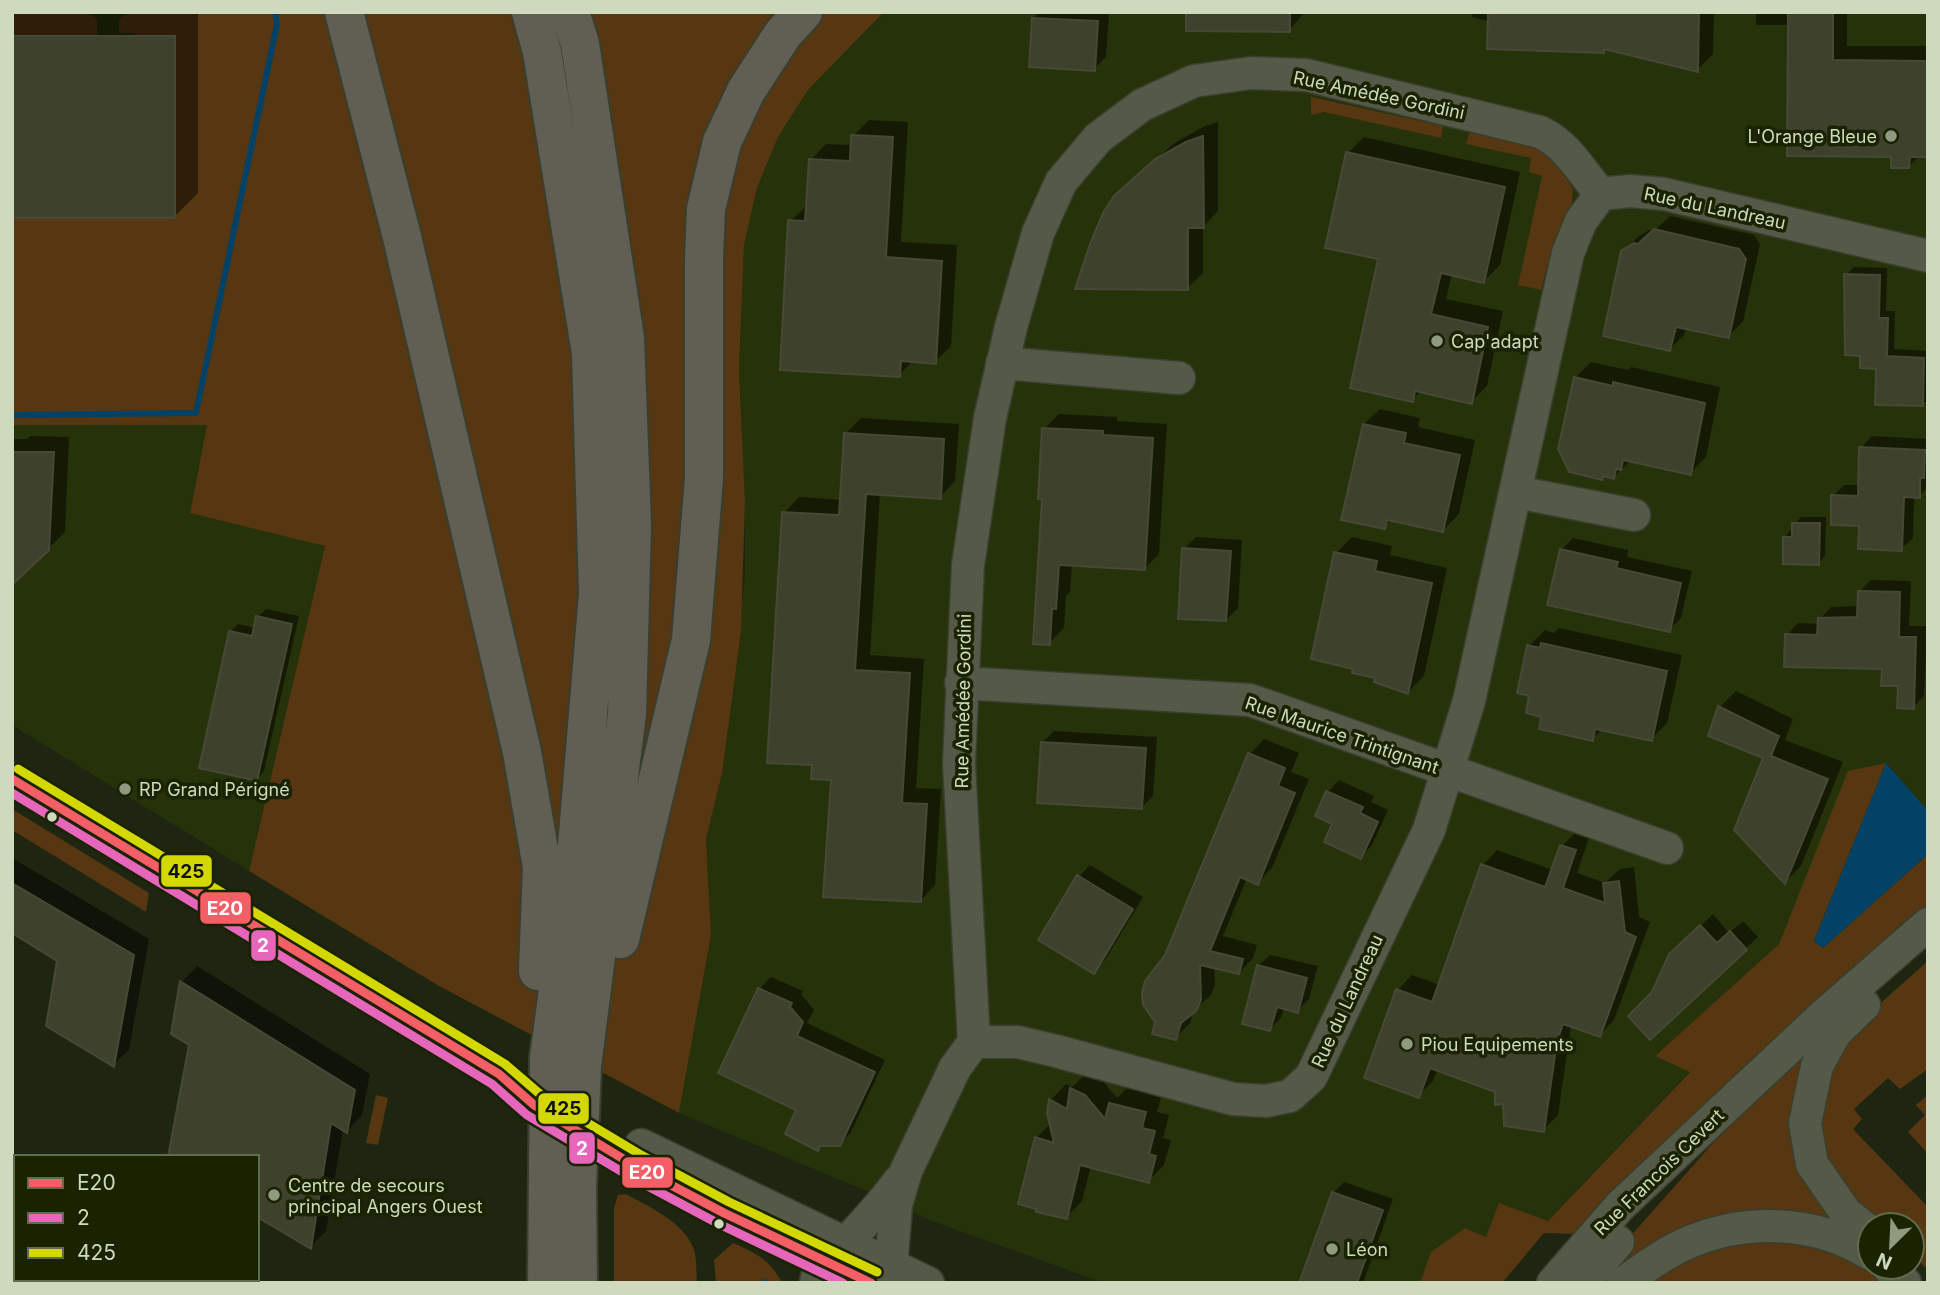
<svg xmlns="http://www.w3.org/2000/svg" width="1940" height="1295" viewBox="0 0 1940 1295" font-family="Inter,sans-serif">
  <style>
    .built { fill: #263209 }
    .green { fill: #563711 }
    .water { fill: #034267 }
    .shadow { fill: #0007 }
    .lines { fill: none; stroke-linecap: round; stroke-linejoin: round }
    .stream { stroke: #034267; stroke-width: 6 }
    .building { fill: #3e422d; stroke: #464935; stroke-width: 2 }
    .minor-casing { stroke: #393f2e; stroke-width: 35 }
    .highway-casing { stroke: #393f2e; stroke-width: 42 }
    .minor { stroke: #545a47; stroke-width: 32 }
    .highway { stroke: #615e53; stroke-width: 38 }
    .minor-bridge-casing { stroke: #393f2e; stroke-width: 35; stroke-linecap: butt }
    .minor-bridge { stroke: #545a47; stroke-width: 32 }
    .bus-1-casing { stroke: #192300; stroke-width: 14 }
    .bus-2-casing { stroke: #192300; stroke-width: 14 }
    .bus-3-casing { stroke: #192300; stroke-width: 14 }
    .bus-1 { stroke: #f45e67; stroke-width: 9 }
    .bus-2 { stroke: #e666bc; stroke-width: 9 }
    .bus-3 { stroke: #d3d800; stroke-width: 9 }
    .poi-dot { fill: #909a81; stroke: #192300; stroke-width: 2.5 }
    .bus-dot { fill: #ced9be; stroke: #192300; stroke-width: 2.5 }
    .labels { text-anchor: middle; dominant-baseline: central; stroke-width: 7; stroke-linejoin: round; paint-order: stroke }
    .street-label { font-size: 18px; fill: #ced9be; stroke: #192300 }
    .poi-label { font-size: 18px; fill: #ced9be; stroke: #192300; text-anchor: start }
    .line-badge { stroke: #192300; stroke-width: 2.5 }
    .badge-label { font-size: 19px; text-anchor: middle; font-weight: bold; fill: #fff }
    .pale-badge-label { font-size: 19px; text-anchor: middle; font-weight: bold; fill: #111 }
  </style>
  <rect width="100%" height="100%" fill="#1e2510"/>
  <path class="built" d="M12,12H282L237,275L190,512L325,546L249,871L12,725Z
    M884,12H1928V811L1886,763L1789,919L1779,944L1656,1055L1690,1071L1548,1221L1499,1204L1486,1237L1465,1228L1432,1252L1420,1283H1104L929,1220L891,1201L679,1113L711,935L706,839L722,774L745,575V501L739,370L744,245L757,188L778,137L808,90Z"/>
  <path class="green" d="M12,12H88L97,19V36H12Z
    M128,12H884L808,90L778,137L757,188L744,245L739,370L745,501L741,631L722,774L706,839L711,935L679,1113L439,986L249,871L325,546L190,513L207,425H12V218H175V36H136L134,33H119V19Z
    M1311,97L1443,126L1441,138L1324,112L1311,115Z
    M1470,132L1537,147L1552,157L1573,189L1572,205L1554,241L1541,290L1518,285L1542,176L1529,172L1531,158L1466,144Z
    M1886,763L1814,941L1823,948L1928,854V905L1662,1145L1576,1234L1544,1233L1502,1283H1420L1431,1252L1465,1228L1486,1237L1499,1203L1548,1221L1690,1072L1655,1056L1779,944L1848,771Z
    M12,809L149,893L146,912L12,830Z
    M1928,961V1069L1900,1089L1888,1078L1854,1109L1862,1119L1853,1129L1928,1207V1270L1912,1254V1225H1875L1834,1186L1818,1137L1821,1081L1850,1030Z
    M1806,1051L1802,1080L1839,1219L1813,1221L1627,1267L1607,1283H1602L1596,1275L1713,1143Z
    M376,1095L388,1098L378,1145L366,1143Z
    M1928,1095V1154L1908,1132L1925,1115L1916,1105Z
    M626,1194C649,1207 685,1222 694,1250C697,1259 696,1273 697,1283H614V1208L618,1195Z
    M1745,1234L1846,1249L1892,1283H1632Z
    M733,1243C754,1252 771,1260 782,1283H716L714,1260Z"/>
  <path class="water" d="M1886,763L1928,811V854L1823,948L1814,941Z"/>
  <path class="shadow" d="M1039,12H1109L1106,57L1094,69L1033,18Z
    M1188,12H1305L1289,30Z
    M1473,12H1714L1713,54L1697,70L1607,47L1603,51L1472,17Z
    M1756,12H1847V46H1928V154L1919,156L1909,166L1893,155L1789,25H1756Z
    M12,13H198V193L175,216H12Z
    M869,120L908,122L901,242L957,245L951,346L935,362L914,360L899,375L790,221L808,205L811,160L826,144L853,145V136Z
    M1218,122V211L1203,227V273L1187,288L1132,181L1173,144L1203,127Z
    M1364,137L1520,172L1500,265L1484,281L1452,274L1446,299L1503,311L1487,386L1471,402L1421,391L1412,400L1380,258L1348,153Z
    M1670,216L1754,235L1760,244L1743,322L1728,336L1686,327L1684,335L1670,349L1623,252L1638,237L1649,230L1654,231Z
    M1854,267L1887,268L1886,311H1895L1894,349L1928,351V399L1922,405L1878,367L1846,275Z
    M1591,362L1628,370L1631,367L1720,387L1706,457L1690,473L1630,461L1614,477L1605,475L1601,478L1575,378Z
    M1380,409L1420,418L1418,427L1475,440L1459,514L1443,530L1392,519L1384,527L1364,424Z
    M1059,414L1117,417V421L1167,424L1159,554L1144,569L1072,564L1070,592L1066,596L1064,628L1049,643L1044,429Z
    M861,418L959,424L955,481L940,497L880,493L870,655L924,659L916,788L941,789L935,885L920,901L833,778L814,764L784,513L799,497L842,500L846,433Z
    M30,436L69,437L65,532L12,584V439H27Z
    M1872,436L1928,439V487L1919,496H1914L1913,538L1901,549L1860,524L1833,496L1844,485H1860L1861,448Z
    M1801,517H1826L1825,556L1818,563L1785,537Z
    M1196,537L1242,540L1238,608L1226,620L1184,549Z
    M1352,537L1392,546L1390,555L1447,568L1424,676L1408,692L1336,553Z
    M1573,538L1628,550L1627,557L1692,571L1681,618L1669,630L1561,550Z
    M1871,580L1911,581L1909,626H1927L1924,696L1913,707L1899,685L1883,667L1787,635L1798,623L1820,624V619L1831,607L1859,606L1860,591Z
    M266,609L299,616L264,771L257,779L230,632L238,624L255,628L258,617Z
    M1559,628L1682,655L1667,723L1651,739L1603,728L1592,739L1544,715L1531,694L1529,646L1545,630L1554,633Z
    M1736,691L1793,719L1785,740L1843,762L1801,866L1786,881L1766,757L1710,735L1720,707Z
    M1054,731L1157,737L1153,796L1141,808L1042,743Z
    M1264,739L1299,753L1291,772L1309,779L1272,868L1257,883L1247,878L1223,936L1257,945L1253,958L1239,973L1214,966L1215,984L1211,995L1193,1011L1190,1023L1175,1038L1167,956L1250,754Z
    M1339,780L1374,796L1371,802L1388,810L1372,845L1361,857L1335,823L1317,815L1328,792Z
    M1577,831L1590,835L1577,873L1605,883L1620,869L1634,867L1639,917L1650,922L1614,1020L1600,1035L1571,1025L1558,1115L1543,1130L1504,1103L1497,1091L1438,1069L1433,1081L1418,1096L1398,990L1412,975L1440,985L1483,865L1497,850L1553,870L1562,846Z
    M12,858L149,939L129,1050L113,1065L59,960L12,931Z
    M1090,865L1143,897L1105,960L1094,971L1079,877Z
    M1713,914L1729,933L1743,921L1758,937L1650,1037L1654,992L1679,947Z
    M1270,955L1318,966L1309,999L1297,1011L1284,1008L1281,1018L1270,1029L1258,966Z
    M197,966L370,1074L362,1115L347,1131L343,1129L326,1231L310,1247L191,1044L173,1033L182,982Z
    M771,977L803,991L801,994L814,1010L807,1023L885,1060L851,1132L839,1145L798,1109L759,989Z
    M1087,1073L1101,1079L1117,1098L1127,1088L1161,1097L1157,1112L1169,1115L1163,1138L1171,1140L1164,1165L1148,1181L1091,1166L1082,1201L1066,1217L1036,1138L1051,1123L1049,1113L1051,1100L1066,1084L1072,1087Z
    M1344,1182L1393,1199L1363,1283H1301L1333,1193Z"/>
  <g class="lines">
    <path class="stream" d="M12,415L196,413L277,24L275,12
      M765,1282V1283"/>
  </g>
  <path class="building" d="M1186,12H1290V32L1186,31Z
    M1488,12H1699L1698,72L1604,49V53L1487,49Z
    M1788,12H1833V60L1927,61V157H1910L1909,168H1891V157L1787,156Z
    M1032,18L1098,21L1095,71L1029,67Z
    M12,36H175V218H12Z
    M851,135L893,137L886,257L942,261L936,364L901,361L900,377L780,370L788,220L805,221L809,159L850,161Z
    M1203,136L1204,228H1188V290L1075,289L1090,244L1103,213L1114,196L1155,159L1186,142Z
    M1346,152L1505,187L1484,283L1441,273L1431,314L1488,327L1472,404L1415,391L1413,402L1350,388L1378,259L1325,248Z
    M1654,229L1739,249L1746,259L1729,338L1676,327L1670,351L1603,336L1621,251L1634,243L1638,244Z
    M1844,274L1880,275L1879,318H1888L1887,356L1924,358L1923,406L1875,405L1876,369L1860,368V356L1845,355Z
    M1574,377L1613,386V382L1705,403L1691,475L1623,460L1621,470L1616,469L1614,479L1603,476L1602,480L1569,472L1558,449Z
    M1363,424L1406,433L1404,443L1460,455L1443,532L1387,520L1385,529L1341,520Z
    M1042,428L1103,431V435L1153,438L1145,570L1059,565L1056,609H1052L1050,645L1033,644L1042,499H1038Z
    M844,433L944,439L941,499L866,494L855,670L910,673L902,803L927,804L921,902L823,897L831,780L811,779L812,765L767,763L782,512L839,515Z
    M1859,447L1925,450L1924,478H1920V498L1904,497L1902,551L1858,549L1859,526L1831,525V495L1858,496Z
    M12,452H54L49,550L12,585Z
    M1792,523H1820L1819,565L1783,564V537H1792Z
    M1182,548L1231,551L1226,621L1178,619Z
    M1560,549L1618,562L1616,568L1681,583L1670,632L1547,605Z
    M1334,552L1377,561L1375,571L1432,583L1408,694L1374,682L1375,678L1352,673L1353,669L1311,659Z
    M1858,591L1900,592L1899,637H1916L1914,709L1897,708L1898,686H1881L1882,669L1784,667L1785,634L1817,635L1818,618L1857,617Z
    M256,616L292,624L257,781L199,768L229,631L252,636Z
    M1541,643L1667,671L1652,741L1595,729L1593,741L1539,729L1541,717L1526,713L1529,696L1517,693L1527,645L1540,648Z
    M1718,706L1779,736L1771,756L1828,779L1785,884L1734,830L1763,758L1708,736Z
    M1041,742L1146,748L1142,809L1037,803Z
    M1248,753L1285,768L1278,786L1295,793L1258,885L1240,877L1210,951L1243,959L1239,974L1200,965L1201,1000L1196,1011L1181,1023L1176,1040L1152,1034L1155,1022L1143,1005L1142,993L1145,981L1165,955Z
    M1326,791L1363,807L1360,813L1378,822L1361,859L1324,842L1332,824L1315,816Z
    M1560,845L1576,850L1563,888L1605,903L1603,883L1619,881L1625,932L1636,937L1600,1037L1563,1024L1557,1041L1544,1132L1504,1126L1503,1104L1495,1105V1092L1430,1068L1419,1098L1364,1078L1396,989L1432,1002L1481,864L1545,887Z
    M1077,875L1133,909L1094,974L1038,940Z
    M12,883L134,955L114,1067L46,1026L57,961L12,933Z
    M1700,925L1717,943L1730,931L1747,950L1650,1040L1628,1016L1652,992L1669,954Z
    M1257,965L1307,978L1298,1013L1277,1007L1270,1031L1242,1024Z
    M180,981L355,1090L347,1133L331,1123L311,1249L257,1217V1157H168L189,1045L171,1034Z
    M758,988L792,1003L790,1007L803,1022L797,1036L875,1072L840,1146H820L818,1151L785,1134L796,1110L718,1073Z
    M1070,1088L1085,1095L1105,1119L1109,1103L1146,1112L1142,1128L1155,1131L1149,1154L1156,1156L1149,1183L1080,1165L1067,1219L1036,1212V1209L1018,1204L1035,1137L1054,1143L1047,1113L1049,1099L1067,1109Z
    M1332,1192L1383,1210L1357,1283H1299Z"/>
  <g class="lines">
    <g class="minor-casing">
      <path id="minor" d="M1002,363L1179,378
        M1516,492L1634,515
        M961,683L1250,700L1667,848
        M12,779L499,1074
        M1864,1005L1835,1033L1817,1066L1805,1123L1812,1164L1846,1213L1870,1232
        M974,1042L959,763L968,565L990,418L1011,327L1038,233L1061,182L1098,138L1142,105L1194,81L1251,73L1306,75L1540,132C1568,145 1581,172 1601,194
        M641,1145L928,1283
        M635,1166L724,1213L872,1283
        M1888,1267L1905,1283
        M816,1283L817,1277C843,1243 875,1215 899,1181
        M890,1283L896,1205L906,1171L955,1068L974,1042H1018L1056,1051L1233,1099L1266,1101L1290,1096L1311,1077L1429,830L1469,701L1568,253L1581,221L1601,194L1630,191L1664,194L1928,256
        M1553,1283L1620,1206L1825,1014L1928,924
        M1583,1283L1618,1242
        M1623,1283C1642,1270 1662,1254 1683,1245C1742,1218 1814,1219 1870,1254"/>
    </g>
    <g class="highway-casing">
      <path id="highway" d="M344,12L402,237L522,752L542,867L538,971
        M531,12L542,52L591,353L598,594L577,846L549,1058L547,1283
        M570,12L580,44L625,338L632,524L627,714L582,1066L577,1188L578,1283
        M620,939L691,640L704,478V259L706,209L722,142L746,91L783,34L803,12"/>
    </g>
    <use href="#minor" class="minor"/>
    <use href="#highway" class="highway"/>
    <g class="minor-bridge-casing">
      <path id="minor-bridge" d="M499,1074L534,1105L635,1166"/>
    </g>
    <use href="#minor-bridge" class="minor-bridge"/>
    <g class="bus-1-casing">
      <path id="bus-1" d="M12,779L499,1074L534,1105L635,1166L724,1213L871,1283"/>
    </g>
    <g class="bus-2-casing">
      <path id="bus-2" d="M12,793L492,1084L527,1115L629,1176L719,1224L843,1283"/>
    </g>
    <g class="bus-3-casing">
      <path id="bus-3" d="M18,769L505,1064L541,1095L641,1155L729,1202L877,1272"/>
    </g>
    <use href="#bus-1" class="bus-1"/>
    <use href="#bus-2" class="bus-2"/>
    <use href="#bus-3" class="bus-3"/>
  </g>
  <g class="poi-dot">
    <circle cx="1891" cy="136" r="7"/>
    <circle cx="1437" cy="341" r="7"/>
    <circle cx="125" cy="789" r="7"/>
    <circle cx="1407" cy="1044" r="7"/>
    <circle cx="274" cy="1195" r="7"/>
    <circle cx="1332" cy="1249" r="7"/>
  </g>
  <g class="bus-dot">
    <circle cx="52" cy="817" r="6"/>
    <circle cx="719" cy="1224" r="6"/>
  </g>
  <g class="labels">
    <g class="street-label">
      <text transform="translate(1379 95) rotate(12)">Rue Amédée Gordini</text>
      <text transform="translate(1715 208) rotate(12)">Rue du Landreau</text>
      <text transform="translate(963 701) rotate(-89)">Rue Amédée Gordini</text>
      <text transform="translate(1342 735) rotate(19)">Rue Maurice Trintignant</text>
      <text transform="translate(1347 1001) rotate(-65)">Rue du Landreau</text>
      <text transform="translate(1659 1172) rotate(-44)">Rue Francois Cevert</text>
    </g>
    <g class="poi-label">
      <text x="1877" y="136" text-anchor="end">L'Orange Bleue</text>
      <text x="1451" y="341">Cap'adapt</text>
      <text x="139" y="789">RP Grand Périgné</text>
      <text x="1421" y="1044">Piou Equipements</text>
      <text x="288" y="1185">Centre de secours<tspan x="288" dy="21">principal Angers Ouest</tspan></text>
      <text x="1346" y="1249">Léon</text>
    </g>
  </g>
  <g class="line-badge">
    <rect x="160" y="854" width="53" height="34" rx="7" fill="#d3d800"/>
    <rect x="199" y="891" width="53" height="34" rx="7" fill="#f45e67"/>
    <rect x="250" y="929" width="27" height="33" rx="7" fill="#e666bc"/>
    <rect x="537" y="1092" width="53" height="33" rx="7" fill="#d3d800"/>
    <rect x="568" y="1131" width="28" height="34" rx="7" fill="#e666bc"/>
    <rect x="621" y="1156" width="53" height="33" rx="7" fill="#f45e67"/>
  </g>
  <g class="badge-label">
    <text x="225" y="915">E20</text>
    <text x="263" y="952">2</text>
    <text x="582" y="1155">2</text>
    <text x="647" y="1179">E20</text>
  </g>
  <g class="pale-badge-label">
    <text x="186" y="878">425</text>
    <text x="563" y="1115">425</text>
  </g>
  <rect width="1940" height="1295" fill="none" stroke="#ced9be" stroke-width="28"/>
  <rect x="14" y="1155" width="245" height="126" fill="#192300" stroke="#616c4c" stroke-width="2"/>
  <rect x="28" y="1178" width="35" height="10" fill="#f45e67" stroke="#616c4c" stroke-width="2"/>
  <text x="77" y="1190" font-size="21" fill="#ced9be">E20</text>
  <rect x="28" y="1213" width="35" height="10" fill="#e666bc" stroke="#616c4c" stroke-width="2"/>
  <text x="77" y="1225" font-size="21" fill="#ced9be">2</text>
  <rect x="28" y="1248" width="35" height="10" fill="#d3d800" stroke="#616c4c" stroke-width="2"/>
  <text x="77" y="1260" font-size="21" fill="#ced9be">425</text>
  <g transform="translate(1891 1246) rotate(204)"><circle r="33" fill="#192300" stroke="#616c4c" stroke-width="2"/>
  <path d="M0-5L12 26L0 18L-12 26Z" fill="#909a81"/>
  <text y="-10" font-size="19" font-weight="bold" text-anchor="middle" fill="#ced9be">N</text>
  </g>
</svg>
